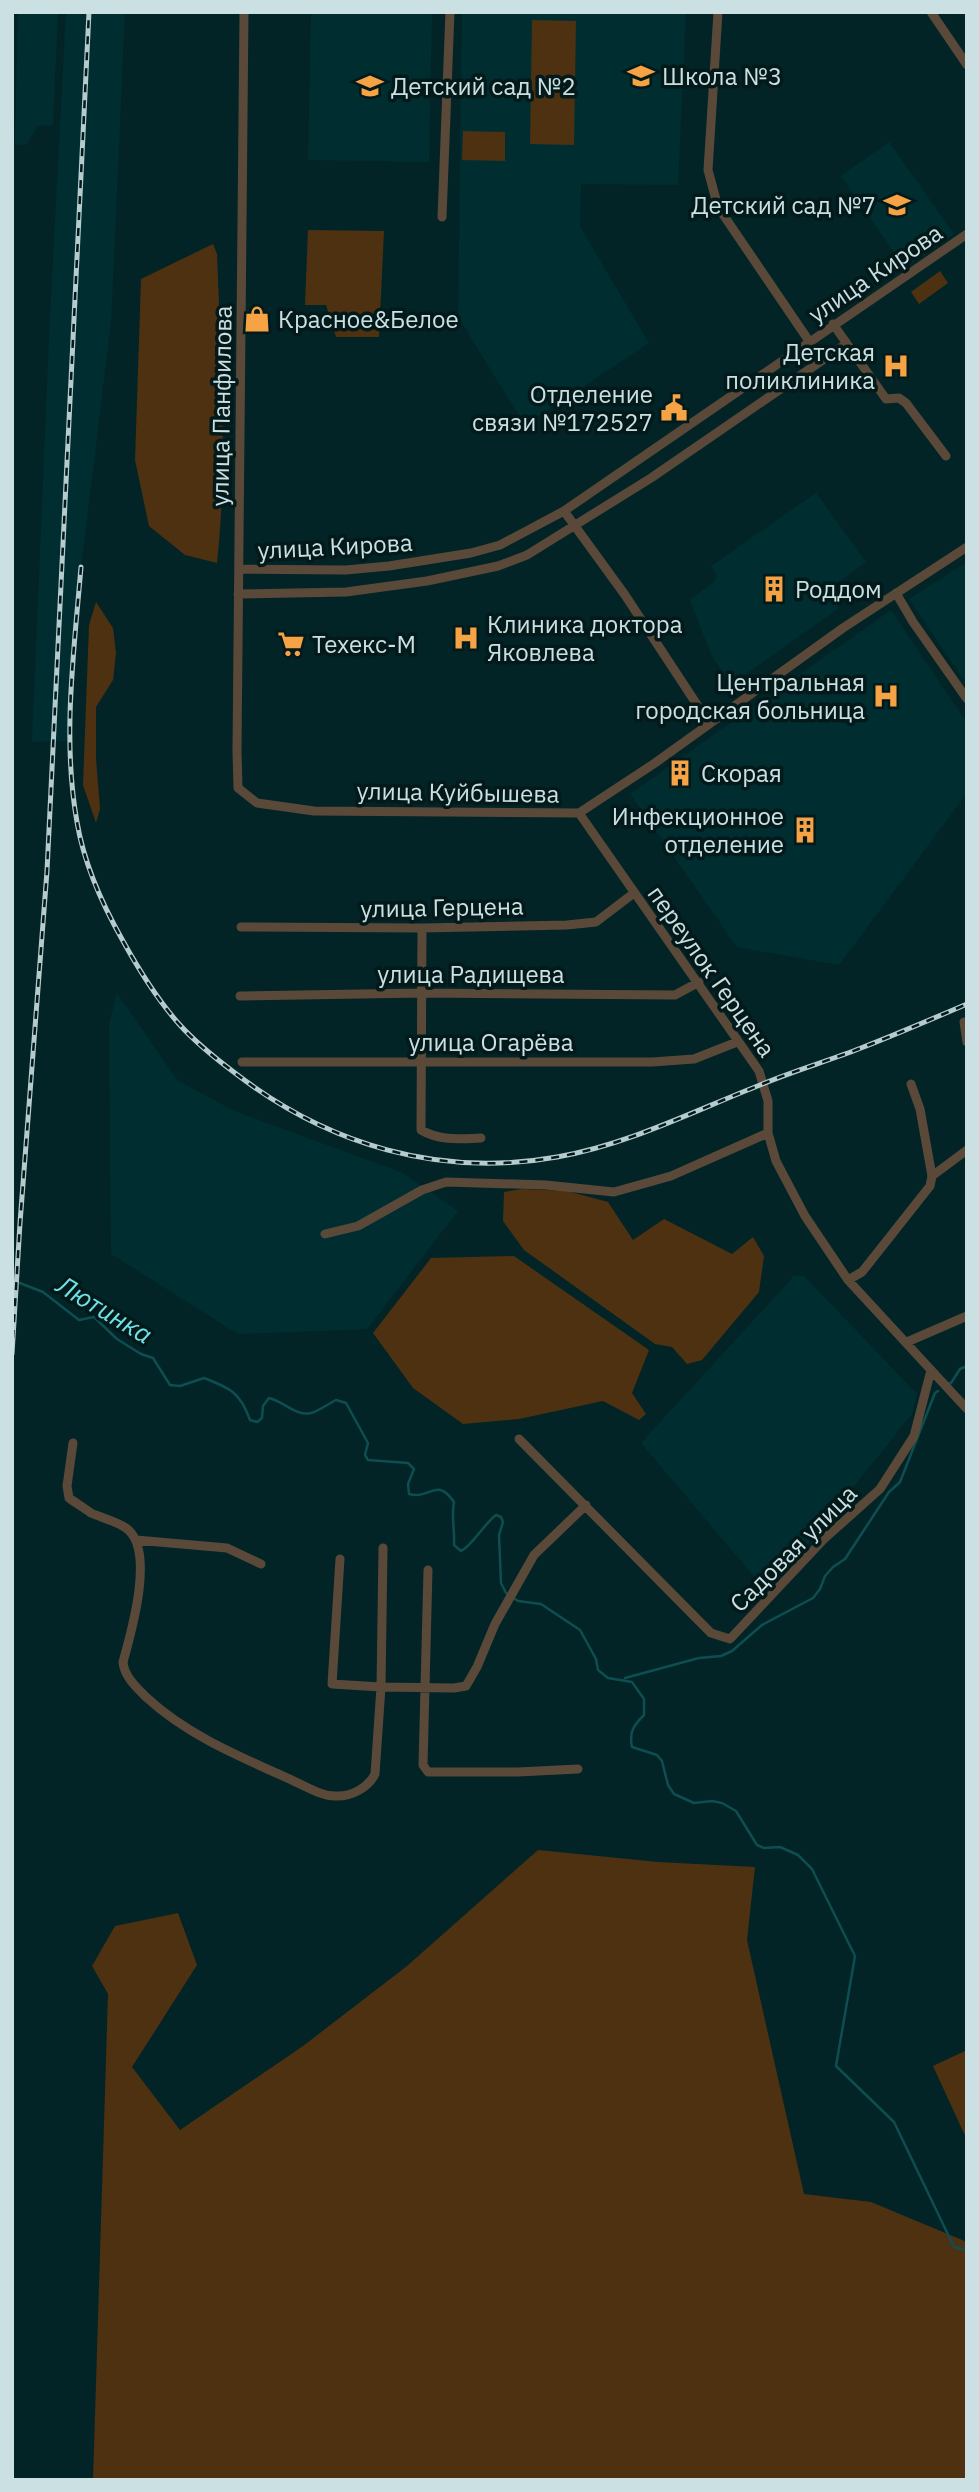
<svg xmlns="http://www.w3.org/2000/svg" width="979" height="2492" viewBox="0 0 979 2492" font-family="'IBM Plex Sans',sans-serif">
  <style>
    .built { fill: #002e30 }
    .green { fill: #4d3111 }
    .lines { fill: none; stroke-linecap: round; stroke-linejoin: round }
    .stream { stroke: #0e4e51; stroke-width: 2.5 }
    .minor { stroke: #5a4939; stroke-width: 9 }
    .rail-casing { stroke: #b5ccce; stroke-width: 5 }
    .rail { stroke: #03191a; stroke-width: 2.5; stroke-dasharray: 8; stroke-linecap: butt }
    .labels { text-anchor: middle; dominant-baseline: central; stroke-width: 7; stroke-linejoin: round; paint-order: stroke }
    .poi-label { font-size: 24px; fill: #cae0e2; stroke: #03191a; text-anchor: start }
    .street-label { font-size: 24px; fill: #cae0e2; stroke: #03191a }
    .water-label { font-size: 26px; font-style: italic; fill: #6de2e9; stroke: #03191a }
  </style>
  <rect width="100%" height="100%" fill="#022426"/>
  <path class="built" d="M18,12H58L53,125L38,126L26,145H15Z
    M66,12H125L111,323L73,633L69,741L32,742L50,315Z
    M311,12H432L429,162L308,160Z
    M462,12H686L678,185L581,184L580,227L649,343L525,425L458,317Z
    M889,142L954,234L905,268L841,176Z
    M816,493L866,562L836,584L838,609L730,685L711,654L690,600L715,581L717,575L711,566Z
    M967,562V684L909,599Z
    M891,610L967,723V793L839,965L737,947L630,794Z
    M117,993L177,1080L234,1111L403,1173L458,1211L367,1329L238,1334L111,1254L109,1025Z
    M794,1276H804L917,1394L912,1414L768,1593L641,1443Z"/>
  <path class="green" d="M532,20L576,21L574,145L530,144Z
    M463,131L505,132V161L462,160Z
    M308,230L384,231L379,337H336L326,305H305Z
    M213,244L217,254C221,357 228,461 217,563L185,555L149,526L135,460L141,279Z
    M940,271L948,283L919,304L911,292Z
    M96,602L113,628L116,653L113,680L96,707V758L100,809L96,823L83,785L89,625Z
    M522,1189L567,1191L608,1202L633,1240L664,1219L732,1254L753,1237L764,1256L759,1292L702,1360L687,1364L672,1347L655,1344L524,1250L503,1221L504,1192Z
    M514,1256L649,1350L632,1393L646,1414L639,1420L603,1401L519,1419L463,1424L413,1388L373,1333L431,1258Z
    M538,1850L658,1862L755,1867L747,1940L804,2194L871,2202L967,2242V2480H93L108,1994L92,1966L115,1926L178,1913L197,1965L132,2067L180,2130L303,2046L407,1966Z
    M967,2050V2140L933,2066Z"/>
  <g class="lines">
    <path class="stream" d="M12,1280L43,1292L79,1320L94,1317L117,1339L141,1354L153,1358L170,1385L180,1386L204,1378C230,1388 240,1392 250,1420L257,1422L262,1418L263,1406L269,1398C283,1401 297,1417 311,1413C319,1411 328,1404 336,1400L346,1403L368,1443L365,1455L368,1460L408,1463L414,1469L408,1484L409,1494C431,1500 436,1476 454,1502C451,1517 455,1529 454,1545L461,1551C473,1545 483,1525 496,1515L501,1517L503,1522L499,1535L501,1583L506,1593L518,1601L541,1604L580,1630L596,1659L598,1670L608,1678L632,1682L644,1699V1715C633,1726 629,1732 632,1747L657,1755L662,1761L668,1785L674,1794L694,1803L712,1801L722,1803L736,1811L757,1845L764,1848L780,1847L798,1855L812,1869L855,1956L836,2066L894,2122L954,2247L967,2250
      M949,1383H951L960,1369L967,1366
      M625,1678L699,1658L721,1656L732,1651L762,1625L813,1598L820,1589L825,1576L833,1567L845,1559L889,1492L900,1482L935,1393L938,1391"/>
    <path class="minor" d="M244,12L237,751L238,788L257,803L314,811L579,813L655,763L843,628L967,547
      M718,12L708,170L718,207L809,341
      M931,12L967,65
      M442,217L450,12
      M833,324L886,399L899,398L906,403L946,456
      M564,511L625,595L709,723
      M239,569L346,570L389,566L471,553L500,545L564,511L967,234
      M896,593L913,622L967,699
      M238,594L346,592L427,581L498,566L527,555L651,478L846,344
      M579,813L759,1071L768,1101V1133L776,1161L805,1216L848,1280L967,1409
      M241,927L422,928L567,925L596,922L634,893
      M422,928L421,1130C440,1141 460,1139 481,1138
      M240,996L423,993L675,995L699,982
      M964,1022L967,1042
      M242,1062H652L694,1059L737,1042
      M932,1176L967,1150
      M325,1234L358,1226L422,1190L446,1182L546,1185L614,1192L671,1176L768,1133
      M848,1280L862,1272L930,1186L932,1176L920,1109L911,1084
      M907,1342L967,1316
      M519,1439L699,1621L711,1633L730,1639L824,1539L880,1489L914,1436L931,1370
      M73,1443L67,1486L69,1498C76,1503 84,1508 91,1513C102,1518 116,1521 126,1528C156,1549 131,1633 123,1662C124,1676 136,1687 146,1697C186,1734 236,1755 285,1777C300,1783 319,1796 335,1796C351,1797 368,1788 375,1774L381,1687L383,1548
      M136,1540L227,1548L261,1564
      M340,1559L332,1684L381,1687L454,1688L466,1686L477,1667L495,1624L534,1555L586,1505
      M428,1570L423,1765L428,1772H518L578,1769"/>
    <g class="rail-casing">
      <path id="rail" d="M81,567C74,651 62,739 77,822C84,864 102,904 123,941C139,970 157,999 179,1024C196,1043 215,1058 235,1073C328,1145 440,1178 557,1157C627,1145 694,1111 760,1085C793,1071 828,1061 861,1048C897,1034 932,1019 967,1004
        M12,1354L20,1223L47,871L89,12"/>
    </g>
    <use href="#rail" class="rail"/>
  </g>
  <defs>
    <g id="school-bare" transform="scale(2.1)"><path d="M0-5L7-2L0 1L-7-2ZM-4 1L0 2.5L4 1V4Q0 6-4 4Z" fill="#f5a345" stroke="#03191a" stroke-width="2.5" paint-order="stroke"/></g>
    <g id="shop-bare" transform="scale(2.1)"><path d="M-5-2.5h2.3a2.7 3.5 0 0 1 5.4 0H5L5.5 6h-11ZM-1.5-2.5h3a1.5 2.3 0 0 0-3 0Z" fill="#f5a345" stroke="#03191a" stroke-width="2.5" paint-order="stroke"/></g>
    <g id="hospital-bare" transform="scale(2.1)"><path d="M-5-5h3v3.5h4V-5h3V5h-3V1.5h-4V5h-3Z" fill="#f5a345" stroke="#03191a" stroke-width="2.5" paint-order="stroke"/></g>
    <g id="civic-bare" transform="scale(2.1)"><path d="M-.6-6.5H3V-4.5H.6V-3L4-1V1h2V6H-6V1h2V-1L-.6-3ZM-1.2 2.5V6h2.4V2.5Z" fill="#f5a345" stroke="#03191a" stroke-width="2.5" paint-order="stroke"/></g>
    <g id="building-bare" transform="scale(2.1)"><path d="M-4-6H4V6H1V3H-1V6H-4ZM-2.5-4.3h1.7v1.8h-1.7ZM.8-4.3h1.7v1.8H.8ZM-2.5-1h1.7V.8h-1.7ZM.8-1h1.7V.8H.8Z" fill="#f5a345" stroke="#03191a" stroke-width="2.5" paint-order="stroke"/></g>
    <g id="supermarket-bare" transform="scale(2.1)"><path d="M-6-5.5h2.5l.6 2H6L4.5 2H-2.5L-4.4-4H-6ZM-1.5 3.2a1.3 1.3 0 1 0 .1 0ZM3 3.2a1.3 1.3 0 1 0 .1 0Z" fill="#f5a345" stroke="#03191a" stroke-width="2.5" paint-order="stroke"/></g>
  </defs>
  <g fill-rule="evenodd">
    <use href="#school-bare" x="641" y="76"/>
    <use href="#school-bare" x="370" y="86"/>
    <use href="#school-bare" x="897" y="205"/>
    <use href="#shop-bare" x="257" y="319"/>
    <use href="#hospital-bare" x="896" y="366"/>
    <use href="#civic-bare" x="674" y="408"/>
    <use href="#building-bare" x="774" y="589"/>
    <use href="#hospital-bare" x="466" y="638"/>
    <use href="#supermarket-bare" x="291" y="644"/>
    <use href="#hospital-bare" x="886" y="696"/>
    <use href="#building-bare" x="680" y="773"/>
    <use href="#building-bare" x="805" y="830"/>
  </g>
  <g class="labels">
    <g class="poi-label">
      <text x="662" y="76">Школа №3</text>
      <text x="391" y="86">Детский сад №2</text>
      <text x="876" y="205" text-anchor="end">Детский сад №7</text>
      <text x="278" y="319">Красное&amp;Белое</text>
      <text x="875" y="352" text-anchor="end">Детская<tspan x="875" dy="28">поликлиника</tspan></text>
      <text x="653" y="394" text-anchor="end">Отделение<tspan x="653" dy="28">связи №172527</tspan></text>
      <text x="795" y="589">Роддом</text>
      <text x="487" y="624">Клиника доктора<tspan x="487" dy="28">Яковлева</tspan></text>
      <text x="312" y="644">Техекс-М</text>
      <text x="865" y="682" text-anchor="end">Центральная<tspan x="865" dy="28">городская больница</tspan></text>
      <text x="701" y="773">Скорая</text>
      <text x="784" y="816" text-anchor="end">Инфекционное<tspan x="784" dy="28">отделение</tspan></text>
    </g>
    <g class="street-label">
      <text transform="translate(875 273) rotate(-34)">улица Кирова</text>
      <text transform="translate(221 406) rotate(-89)">улица Панфилова</text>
      <text transform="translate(335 546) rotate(-3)">улица Кирова</text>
      <text transform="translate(458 792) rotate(1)">улица Куйбышева</text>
      <text transform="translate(442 907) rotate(-1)">улица Герцена</text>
      <text transform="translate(712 971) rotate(55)">переулок Герцена</text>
      <text x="471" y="974">улица Радищева</text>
      <text x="491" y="1042">улица Огарёва</text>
      <text transform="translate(793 1548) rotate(-45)">Садовая улица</text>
    </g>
    <g class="water-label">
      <text transform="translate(105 1309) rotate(31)">Лютинка</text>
    </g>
  </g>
  <rect width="979" height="2492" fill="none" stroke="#cae0e2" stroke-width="28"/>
</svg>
